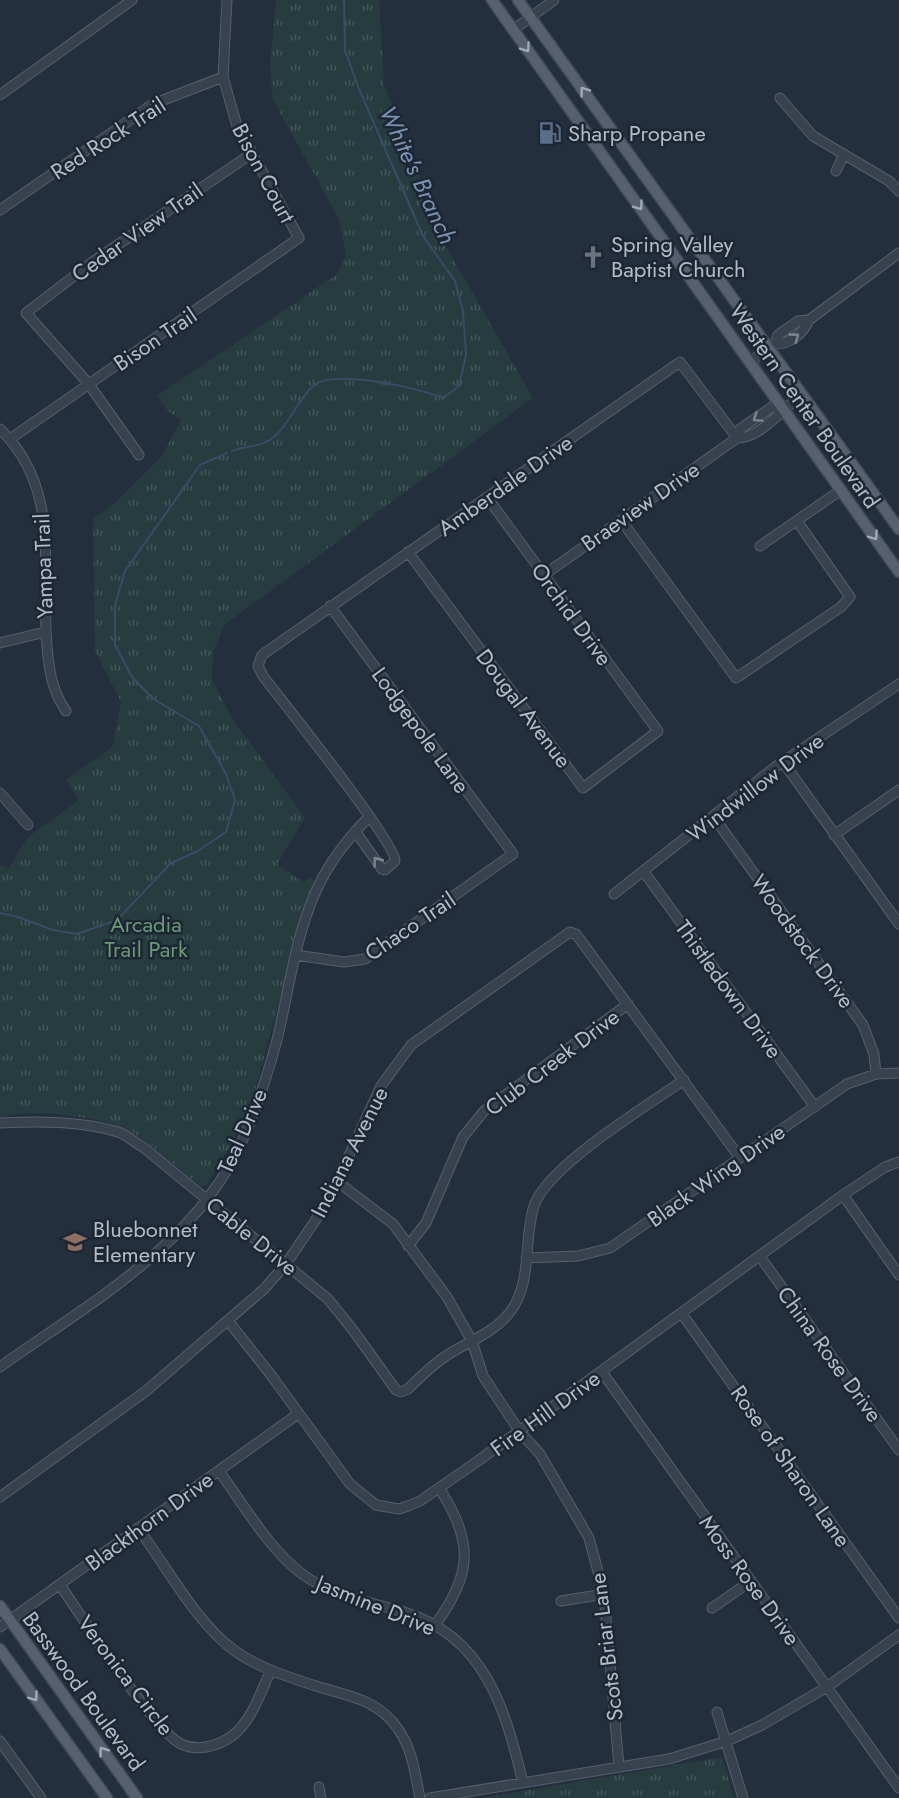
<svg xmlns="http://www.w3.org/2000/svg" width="899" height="1798" viewBox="0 0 899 1798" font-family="Jost,sans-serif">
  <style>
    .park { fill: url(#park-tufts) }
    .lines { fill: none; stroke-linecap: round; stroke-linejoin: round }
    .stream { stroke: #394c67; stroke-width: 2 }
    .minor-casing { stroke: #565f6c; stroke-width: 11 }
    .major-casing { stroke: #414a57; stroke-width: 13 }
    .minor { stroke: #38414e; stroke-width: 9 }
    .major { stroke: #56606e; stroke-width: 10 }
    .oneway { stroke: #a1aab7 }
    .oneway2 { stroke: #7c8592 }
    .labels { text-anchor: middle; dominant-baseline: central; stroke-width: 5; stroke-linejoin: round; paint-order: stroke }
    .poi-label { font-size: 22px; fill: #b4bcc9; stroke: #1d2633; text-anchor: start }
    .street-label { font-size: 22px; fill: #b4bcc9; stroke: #1d2633 }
    .park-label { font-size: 22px; fill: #6b9a76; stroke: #1d2633 }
    .water-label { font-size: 24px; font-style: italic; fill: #7c92b1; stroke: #1d2633 }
  </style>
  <defs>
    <pattern id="park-tufts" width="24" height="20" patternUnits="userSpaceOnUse" patternTransform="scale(1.5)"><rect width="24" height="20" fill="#263c3f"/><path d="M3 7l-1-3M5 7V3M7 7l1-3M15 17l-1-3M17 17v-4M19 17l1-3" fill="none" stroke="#435659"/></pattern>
  </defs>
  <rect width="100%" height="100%" fill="#242f3e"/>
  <path class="park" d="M276,0H379L384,85L444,243L533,398L224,625L213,652L212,679L232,718L305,818L277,864L303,882L311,877L315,883L302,917L253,1098L233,1141L207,1185L201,1186C181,1171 147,1139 127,1130C99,1116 30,1108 0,1117V865L8,869L28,837L79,800L66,780L113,746L121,702L95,651L93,519L117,501L162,456L181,420L168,411L157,396L336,275L346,255L339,219L273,100L270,66Z
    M722,1757L734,1798H482Z"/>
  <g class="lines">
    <path class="stream" d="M232,451C246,445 261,448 274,437C290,423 297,401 313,386C333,368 419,388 443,398L459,386L466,355L463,311L455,281L423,236L359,89L345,50L344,0
      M0,913L18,917L53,930L77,934L117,920L171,863L198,851L226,832L235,800L226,774L199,726L152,698L132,677L115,645V605L125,571L200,465L227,453"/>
    <g class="minor-casing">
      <path id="minor" d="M513,30L554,0
        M0,95L132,0
        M780,98L813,136L889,181L899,191
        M836,171L844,154
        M0,210L153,104L223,77
        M775,344C790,344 803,334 809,320
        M750,362L775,344L778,335L798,321L809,320L899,253
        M0,429C63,491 40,568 47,646C49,670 52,691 66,711
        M737,438C760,439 784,407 803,394
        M10,439L299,238L237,126L223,77L227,0
        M139,455L88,383L26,313L91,263L251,154
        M621,520L736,678L841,607L850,597L797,521
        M760,546L841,490
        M408,552L583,788L658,731L487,497
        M544,575L737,438L740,429L772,407L783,408
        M0,643L45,632
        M783,762L899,924
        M0,793L28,825
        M713,816L863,1025L874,1054L876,1074
        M355,831L382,869L385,870L395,861C397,844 281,700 263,676L258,666L262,655L680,362L737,438
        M834,835L899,790
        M644,872L815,1107
        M614,894L775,767L899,684
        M296,955L344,962L365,959L513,854L330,606
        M0,1123C39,1121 81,1121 118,1132C127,1135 135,1143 143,1147L328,1299L353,1330L396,1390L401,1392L408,1389C420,1377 432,1365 446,1356C468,1341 493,1334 510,1312C533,1282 523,1240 534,1206C547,1166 647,1106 684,1080
        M338,1182L393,1224L447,1297L472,1341L483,1376L520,1432L540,1454L589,1538L604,1594L619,1767
        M843,1195L899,1275
        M408,1246L426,1223L463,1137L484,1111L628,1004
        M526,1258L578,1256L610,1248L847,1084L876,1074L899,1073
        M761,1258L899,1450
        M682,1314L899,1618
        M229,1322L271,1375L350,1484L376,1505L399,1509L408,1506L420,1501L478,1461L843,1195L885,1167L899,1162
        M0,1367C88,1304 198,1244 243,1139C257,1108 268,1073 277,1040C289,990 295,938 316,891C328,864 349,837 369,817
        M602,1372L899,1788
        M219,1471C244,1505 268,1548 302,1574C332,1596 370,1602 404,1612C485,1636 506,1711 523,1783
        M0,1497L146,1391L264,1289L286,1264L327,1203L381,1086L411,1045L570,932L576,934L740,1158
        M138,1528C167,1567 196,1623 235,1651C259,1668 291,1678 319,1687C349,1696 379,1700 398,1729C413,1750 415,1774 420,1798
        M60,1585C81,1615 154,1731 181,1744C198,1752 218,1746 232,1736C252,1721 261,1691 271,1670
        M561,1601L604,1594
        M712,1608L751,1581
        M434,1626C473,1575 474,1541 439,1488
        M0,1627L298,1414
        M717,1712L743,1798
        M0,1741L41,1798
        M319,1787L321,1798
        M430,1798L669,1759L727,1741L762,1725L827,1687L899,1635"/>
    </g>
    <g class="major-casing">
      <path id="major" d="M492,0L899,572
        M518,0L899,529
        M0,1606L137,1798
        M0,1649L107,1798"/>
    </g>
    <use href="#minor" class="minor"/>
    <use href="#major" class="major"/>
  </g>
  <defs><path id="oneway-chevron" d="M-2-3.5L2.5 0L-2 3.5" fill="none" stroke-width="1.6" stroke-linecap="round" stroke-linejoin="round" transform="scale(1.5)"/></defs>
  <g class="oneway">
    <use href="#oneway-chevron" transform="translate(526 48) rotate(55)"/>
    <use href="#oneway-chevron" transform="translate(584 91) rotate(-126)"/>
    <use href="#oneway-chevron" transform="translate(639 206) rotate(54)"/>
    <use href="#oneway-chevron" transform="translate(874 536) rotate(55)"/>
    <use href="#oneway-chevron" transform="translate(34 1697) rotate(54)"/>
    <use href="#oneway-chevron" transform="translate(103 1751) rotate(-126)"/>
  </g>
  <g class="oneway2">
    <use href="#oneway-chevron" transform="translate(795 337) rotate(-36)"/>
    <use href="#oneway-chevron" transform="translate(757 418) rotate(146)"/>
    <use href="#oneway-chevron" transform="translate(377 861) rotate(-127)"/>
  </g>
  <defs>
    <g id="fuel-bare" transform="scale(1.8)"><path d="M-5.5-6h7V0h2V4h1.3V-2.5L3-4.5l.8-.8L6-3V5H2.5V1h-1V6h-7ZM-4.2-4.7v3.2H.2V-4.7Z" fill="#5c6f8a" stroke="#1d2633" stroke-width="2.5" paint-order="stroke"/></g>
    <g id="church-bare" transform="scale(1.8)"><path d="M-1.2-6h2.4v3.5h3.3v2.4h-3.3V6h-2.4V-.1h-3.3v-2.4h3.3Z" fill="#6b7280" stroke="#1d2633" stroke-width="2.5" paint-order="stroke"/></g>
    <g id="school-bare" transform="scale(1.8)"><path d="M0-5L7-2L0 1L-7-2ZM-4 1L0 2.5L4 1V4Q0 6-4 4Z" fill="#8d6e63" stroke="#1d2633" stroke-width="2.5" paint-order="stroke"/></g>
  </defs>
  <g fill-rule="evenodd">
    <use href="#fuel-bare" x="550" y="133"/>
    <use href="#church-bare" x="593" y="257"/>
    <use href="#school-bare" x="75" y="1242"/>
  </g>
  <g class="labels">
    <g class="poi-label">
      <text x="568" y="133">Sharp Propane</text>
      <text x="611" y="244">Spring Valley<tspan x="611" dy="25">Baptist Church</tspan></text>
      <text x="93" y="1229">Bluebonnet<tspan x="93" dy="25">Elementary</tspan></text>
    </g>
    <g class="street-label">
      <text transform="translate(108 138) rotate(-33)">Red Rock Trail</text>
      <text transform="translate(264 173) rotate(62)">Bison Court</text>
      <text transform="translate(137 232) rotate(-35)">Cedar View Trail</text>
      <text transform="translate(155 339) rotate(-34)">Bison Trail</text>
      <text transform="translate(805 406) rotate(55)">Western Center Boulevard</text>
      <text transform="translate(505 485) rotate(-35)">Amberdale Drive</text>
      <text transform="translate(640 506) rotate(-35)">Braeview Drive</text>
      <text transform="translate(43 566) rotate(-92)">Yampa Trail</text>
      <text transform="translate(572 614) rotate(54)">Orchid Drive</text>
      <text transform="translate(524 708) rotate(53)">Dougal Avenue</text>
      <text transform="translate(421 730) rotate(54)">Lodgepole Lane</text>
      <text transform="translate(755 787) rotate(-37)">Windwillow Drive</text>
      <text transform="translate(410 926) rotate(-34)">Chaco Trail</text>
      <text transform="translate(803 941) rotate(54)">Woodstock Drive</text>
      <text transform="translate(729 989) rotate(54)">Thistledown Drive</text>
      <text transform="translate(552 1062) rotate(-37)">Club Creek Drive</text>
      <text transform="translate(242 1131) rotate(-66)">Teal Drive</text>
      <text transform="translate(349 1152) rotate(-63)">Indiana Avenue</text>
      <text transform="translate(716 1175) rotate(-35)">Black Wing Drive</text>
      <text transform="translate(252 1236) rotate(39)">Cable Drive</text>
      <text transform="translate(830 1354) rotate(54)">China Rose Drive</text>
      <text transform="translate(545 1413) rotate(-36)">Fire Hill Drive</text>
      <text transform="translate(791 1466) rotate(55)">Rose of Sharon Lane</text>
      <text transform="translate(149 1521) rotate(-36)">Blackthorn Drive</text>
      <text transform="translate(750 1580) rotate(54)">Moss Rose Drive</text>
      <text transform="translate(376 1605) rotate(22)">Jasmine Drive</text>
      <text transform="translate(606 1647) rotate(-97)">Scots Briar Lane</text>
      <text transform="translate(126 1675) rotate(53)">Veronica Circle</text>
      <text transform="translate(84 1691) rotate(54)">Basswood Boulevard</text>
    </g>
    <g class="park-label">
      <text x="146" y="924">Arcadia<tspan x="146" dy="25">Trail Park</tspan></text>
    </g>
    <g class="water-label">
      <text transform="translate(418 175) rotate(65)">White's Branch</text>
    </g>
  </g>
</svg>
